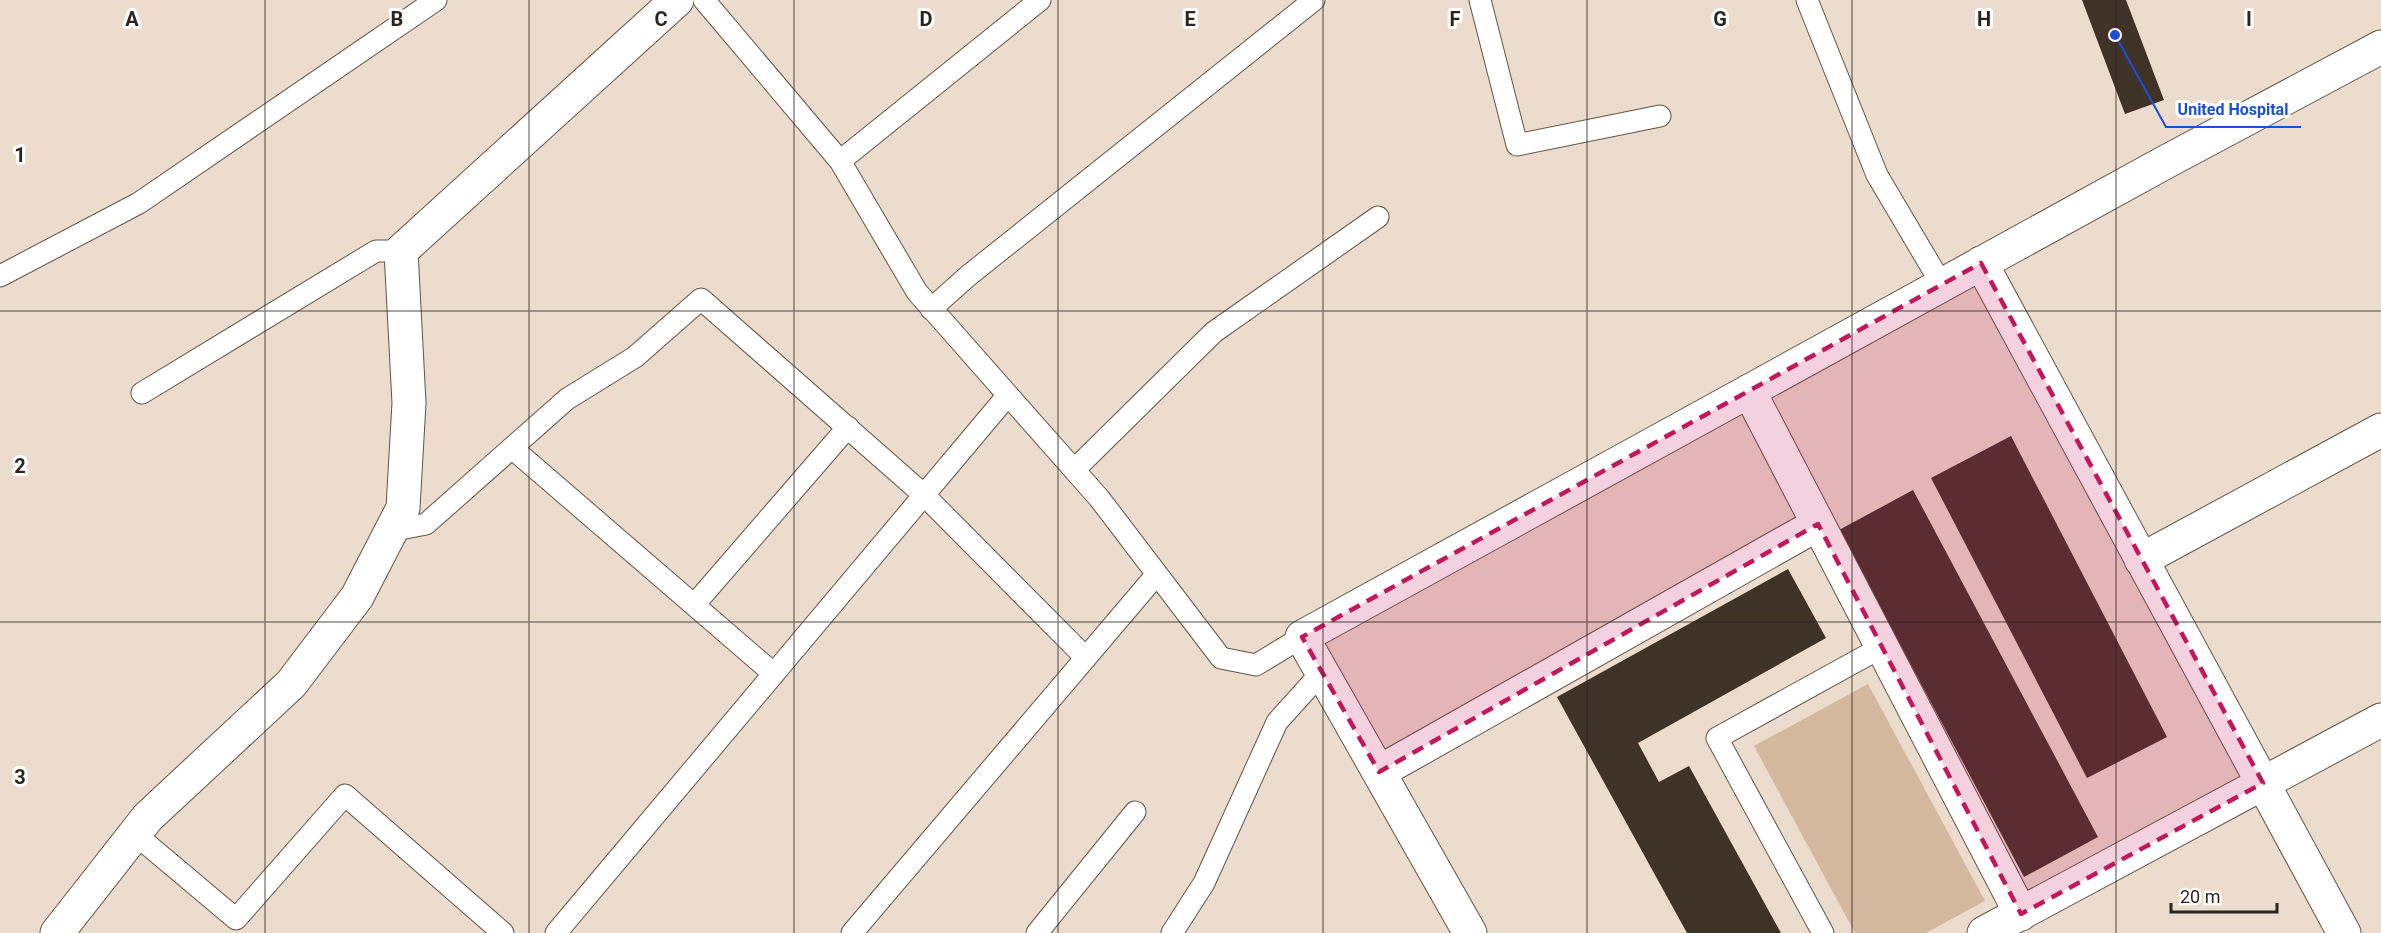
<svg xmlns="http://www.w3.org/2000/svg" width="2381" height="933" viewBox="0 0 2381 933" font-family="Roboto,sans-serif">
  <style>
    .green { fill: #d3b89d }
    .building { fill: #3f3327 }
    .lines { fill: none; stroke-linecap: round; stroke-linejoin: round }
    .lane-casing { stroke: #615447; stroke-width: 23 }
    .street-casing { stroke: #615447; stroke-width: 35 }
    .lane { stroke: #fff; stroke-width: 21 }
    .street { stroke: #fff; stroke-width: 33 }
    .marked { fill: #c2185b; fill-opacity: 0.2; stroke: #c2185b; stroke-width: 4.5; stroke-dasharray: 12 8; stroke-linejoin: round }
    .grid { fill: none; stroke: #2b2520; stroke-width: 1.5; stroke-opacity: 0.55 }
    .grid-label { font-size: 20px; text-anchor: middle; font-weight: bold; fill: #2b2520; stroke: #fff; stroke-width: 6; stroke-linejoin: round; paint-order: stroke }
    .leader { fill: none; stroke: #1d4ed8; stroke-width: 2 }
    .callout-dot { fill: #1d4ed8; stroke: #fff; stroke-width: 2 }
    .callout-label { font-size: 16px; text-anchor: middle; font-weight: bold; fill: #1d4ed8; stroke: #fff; stroke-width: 6; stroke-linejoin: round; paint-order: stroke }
  </style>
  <rect width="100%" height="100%" fill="#ecdccd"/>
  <path class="green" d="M1868,684L1985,901L1926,933H1855L1754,746Z"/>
  <path class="building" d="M2082,0H2126L2164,100L2125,114Z
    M2011,436L2167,737L2087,778L1931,478Z
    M1913,490L2098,837L2024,877L1839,530Z
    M1788,569L1826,638L1638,743L1659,782L1689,766L1781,933H1687L1557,697Z"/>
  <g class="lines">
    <g class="lane-casing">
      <path id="lane" d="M704,0L840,161L917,292L1099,498L1221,658L1256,665L1302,637
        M1480,0L1517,145L1660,116
        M1807,0L1877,175L1942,285
        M840,161L1040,0
        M0,276L139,203L436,0
        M931,309L968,276L1314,0
        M142,393L376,251H401
        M512,448L774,674
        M1074,470L1214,332L1378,217
        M390,531L426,524L567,399L635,357L701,299L924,495L1086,658
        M694,605L848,427
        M135,834L236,919L345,795L503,933
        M556,933L1008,395
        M852,933L1157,574
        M1037,933L1135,812
        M1172,933L1204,883L1277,722L1322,672
        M1823,933L1717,738L1882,647"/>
    </g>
    <g class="street-casing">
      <path id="street" d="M1981,263L2344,933
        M1749,391L2021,914
        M2141,560L2381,430
        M1379,772L1818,524
        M57,933L148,817L291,684L357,597L403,508L409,403L401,251L677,0
        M1470,933L1302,637L2162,164L2381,47
        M1984,933L2381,720"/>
    </g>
    <use href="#lane" class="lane"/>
    <use href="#street" class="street"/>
  </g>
  <path class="marked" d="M1981,263L2263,783L2021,914L1818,524L1379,772L1302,637Z"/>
  <path class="grid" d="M265,0V933M529,0V933M794,0V933M1058,0V933M1323,0V933M1587,0V933M1852,0V933M2116,0V933M0,311H2381M0,622H2381"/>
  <g class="grid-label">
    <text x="132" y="26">A</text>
    <text x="397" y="26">B</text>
    <text x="661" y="26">C</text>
    <text x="926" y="26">D</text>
    <text x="1190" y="26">E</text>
    <text x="1455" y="26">F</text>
    <text x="1720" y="26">G</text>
    <text x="1984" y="26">H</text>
    <text x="2249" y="26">I</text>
    <text x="20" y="162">1</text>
    <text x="20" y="473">2</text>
    <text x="20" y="784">3</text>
  </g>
  <path class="leader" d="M2115 35L2166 127H2301"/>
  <circle class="callout-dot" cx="2115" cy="35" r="6"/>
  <g class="callout-label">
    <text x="2233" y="115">United Hospital</text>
  </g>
  <path d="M2171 903v9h106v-9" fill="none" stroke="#2b2520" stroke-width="3"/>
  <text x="2180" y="903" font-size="18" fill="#2b2520" stroke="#ffffff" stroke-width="4.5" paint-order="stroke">20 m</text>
</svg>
